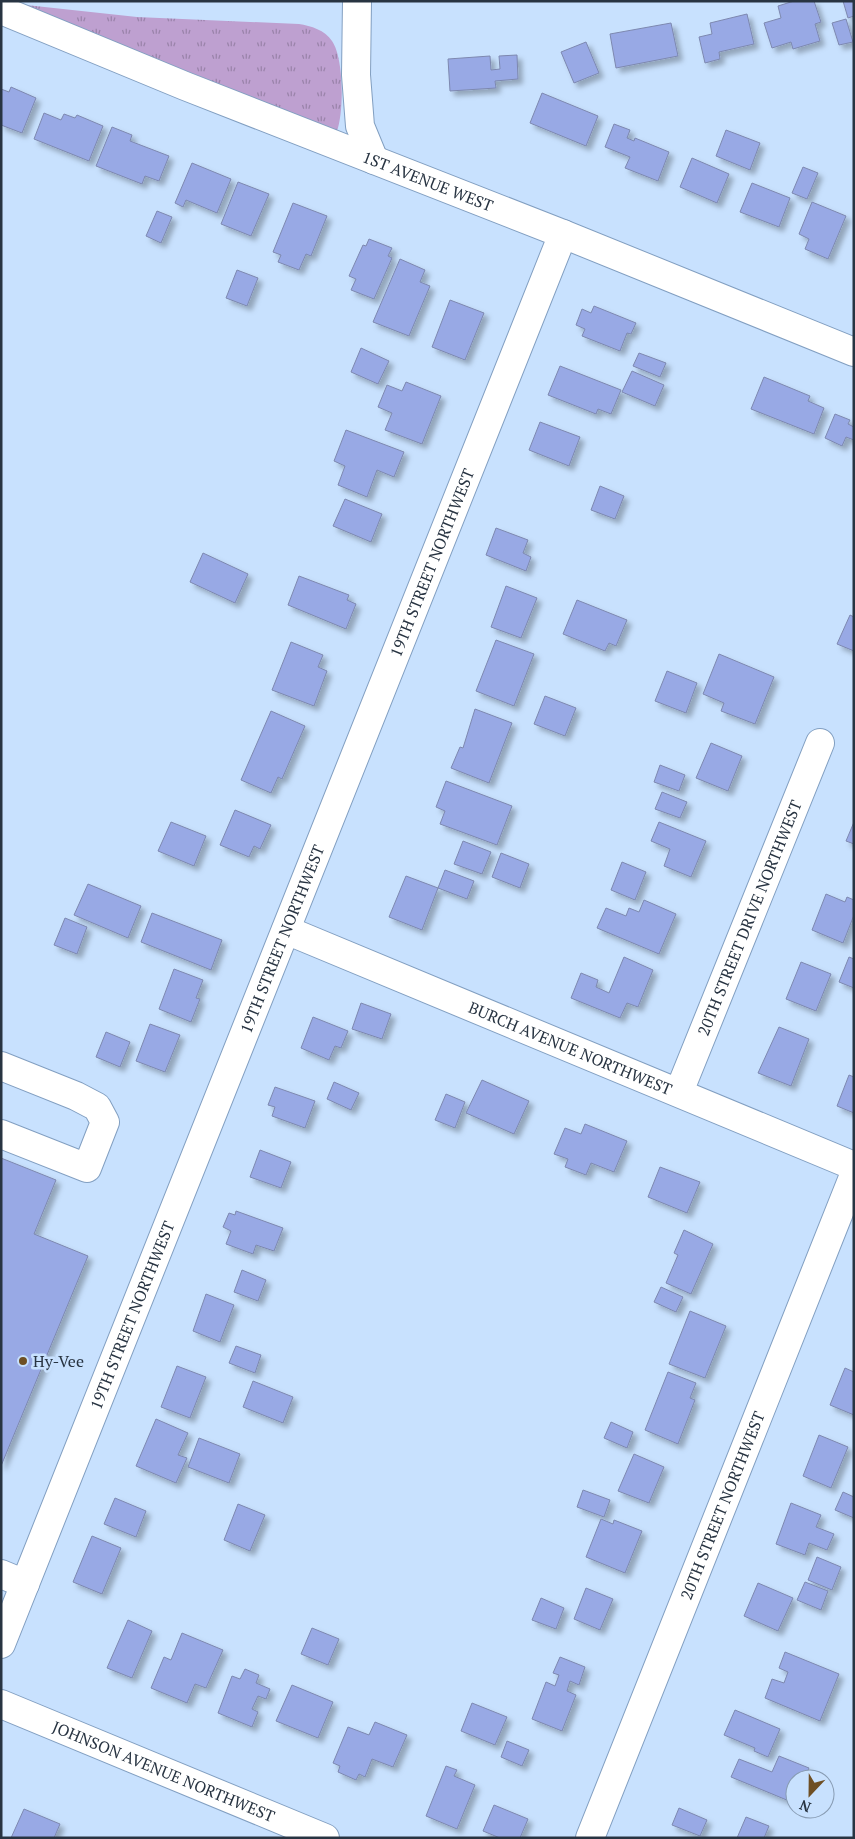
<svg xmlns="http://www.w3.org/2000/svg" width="855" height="1839" viewBox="0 0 855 1839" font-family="'PT Serif',serif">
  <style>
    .grass { fill: url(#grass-tufts) }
    .building { fill: #98a9e5; stroke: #7d88af; filter: url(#shadow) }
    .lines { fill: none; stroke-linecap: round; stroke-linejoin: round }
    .minor-casing { stroke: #829fc1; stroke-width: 30 }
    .minor { stroke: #fff; stroke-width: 28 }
    .poi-dot { fill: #6e4f24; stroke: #c8e1fe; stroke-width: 2 }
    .labels { text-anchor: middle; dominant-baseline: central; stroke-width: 5; stroke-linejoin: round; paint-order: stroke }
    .street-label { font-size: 16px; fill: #283442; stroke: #c8e1fe }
    .poi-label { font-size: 16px; fill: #283442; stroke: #c8e1fe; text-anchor: start }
  </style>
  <defs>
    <pattern id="grass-tufts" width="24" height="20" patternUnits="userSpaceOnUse" patternTransform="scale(1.25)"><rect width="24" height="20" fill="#bea0d0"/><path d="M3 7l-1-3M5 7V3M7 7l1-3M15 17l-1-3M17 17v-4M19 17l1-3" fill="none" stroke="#9a83aa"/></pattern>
    <filter id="shadow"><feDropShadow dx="4.5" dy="4.5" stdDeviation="2.5" flood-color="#0004"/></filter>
  </defs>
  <rect width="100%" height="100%" fill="#c8e1fe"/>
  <path class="grass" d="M26,5L137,17L299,24C311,26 325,30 332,41C344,58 344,112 337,131L71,25L19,8Z"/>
  <path class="building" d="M794,1H814L821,22L815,24L820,41L793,49L791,42L772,48L764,23L781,18L778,6Z
    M843,1H854V16L848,18Z
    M747,14L754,44L719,52L720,59L705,63L699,37L712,34L710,23Z
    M846,19L853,42L839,45L832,23Z
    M671,23L678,56L616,68L610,34Z
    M586,42L599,73L574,83L561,52Z
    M517,55L518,79L495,81L496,88L450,91L448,59L490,56L491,70L500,69L499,56Z
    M11,87L36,98L22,133L1,125V89L9,92Z
    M542,93L598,116L586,146L530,123Z
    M44,113L61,120L64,114L75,118L77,115L103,126L89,161L34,139Z
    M614,124L630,130L627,138L634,141L635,138L669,152L658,181L625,168L630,157L605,147Z
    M112,127L132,135L130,141L169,156L159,181L145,176L142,184L96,166Z
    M726,130L760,143L750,170L716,156Z
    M692,158L729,174L717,203L680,187Z
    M192,163L231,179L217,213L186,200L183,207L175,203Z
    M803,167L818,173L807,199L792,193Z
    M238,182L269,194L251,236L221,224Z
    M752,183L790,198L779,227L740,212Z
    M812,202L846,216L828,259L805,249L809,239L799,234Z
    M293,203L327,216L311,256L306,254L299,270L278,262L281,255L273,252Z
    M157,211L172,217L161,243L146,236Z
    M369,239L392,248L388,256L392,258L374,299L351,290L356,279L349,276L363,245L366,246Z
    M400,259L425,270L420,282L430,286L409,336L373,322Z
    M237,270L258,278L247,306L226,298Z
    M450,300L484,313L465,360L432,347Z
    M594,306L636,323L631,334L627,333L620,351L582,336L585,329L576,325L582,309L591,313Z
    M361,348L389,361L378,384L351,372Z
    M639,353L666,363L660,377L633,366Z
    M560,366L621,390L611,414L598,409L596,414L548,395Z
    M632,371L664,385L655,406L622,392Z
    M764,377L810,396L808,401L824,408L814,434L751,409Z
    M406,382L441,396L422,444L385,430L392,413L378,407L387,385L402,391Z
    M835,414L850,420L848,424L854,427V440L846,437L842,446L825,438Z
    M540,422L580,437L569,466L529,450Z
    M346,430L404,452L394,477L377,470L367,497L338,485L345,466L334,461Z
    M600,486L624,496L615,519L591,510Z
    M345,499L382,514L371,542L333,526Z
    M496,528L528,540L523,553L531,557L526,571L486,555Z
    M203,553L248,574L235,603L190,582Z
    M299,576L349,595L347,600L356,604L346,629L288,605Z
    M506,586L537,598L521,638L491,627Z
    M577,600L627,620L616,646L609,643L605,651L563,634Z
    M850,615L854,617V651L837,644Z
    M496,640L534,654L514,706L476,691Z
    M291,642L323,655L318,667L327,671L314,706L272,690Z
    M719,654L774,677L755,724L721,711L724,703L703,694Z
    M667,671L697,683L686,713L655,701Z
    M545,696L576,708L565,736L534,724Z
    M475,709L512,723L489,783L451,768L460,747L463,748Z
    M271,711L305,726L282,779L278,777L271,793L241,780Z
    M711,743L742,756L728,791L696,778Z
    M660,765L685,775L679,791L654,782Z
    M446,781L512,806L497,845L440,824L445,811L436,807Z
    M662,792L687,802L680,818L655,809Z
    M235,810L271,825L260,849L254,846L249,857L220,845Z
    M171,822L206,836L194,866L158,851Z
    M659,822L706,841L691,877L664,866L670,849L651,841Z
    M854,822V844L846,841Z
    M463,841L491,852L482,874L454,864Z
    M501,853L529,864L520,888L492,877Z
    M622,862L646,872L635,900L611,890Z
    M445,870L474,881L467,899L438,888Z
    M406,876L438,888L422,930L389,917Z
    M88,884L141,906L128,938L74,915Z
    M826,894L845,902L847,897L854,900V915L843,943L812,930Z
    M644,900L676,914L659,954L597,928L606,908L626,916L629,908L639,912Z
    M152,913L222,940L211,970L141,942Z
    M65,918L87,927L77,954L54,945Z
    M624,957L653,970L638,1007L627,1003L620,1018L571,998L581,973L598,980L596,987L609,993Z
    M849,957L854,959V988L839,982Z
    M801,962L831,974L816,1011L786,999Z
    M174,969L203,980L196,998L200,999L191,1022L159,1009Z
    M361,1003L391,1014L382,1039L352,1029Z
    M313,1017L348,1031L341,1048L335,1046L329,1060L301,1048Z
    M150,1024L180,1035L165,1072L136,1061Z
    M779,1027L809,1039L791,1086L758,1073Z
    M106,1032L130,1042L120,1067L96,1057Z
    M849,1075L854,1077V1113L837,1106Z
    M482,1080L529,1101L514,1134L466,1113Z
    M334,1082L359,1093L351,1110L327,1099Z
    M275,1087L315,1101L305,1128L272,1116L275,1107L268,1105Z
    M446,1094L465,1102L455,1128L435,1120Z
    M585,1124L627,1141L614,1172L591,1163L586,1175L565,1167L568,1159L554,1154L565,1128L581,1134Z
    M260,1150L291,1162L281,1188L250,1177Z
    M1,1158L56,1180L34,1234L88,1256L1,1466Z
    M660,1167L700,1182L687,1213L648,1197Z
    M236,1211L283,1228L274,1251L256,1245L253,1254L226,1244L231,1231L223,1227L229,1213L235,1215Z
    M684,1230L713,1244L691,1294L666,1283L678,1255L674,1253Z
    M242,1270L266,1280L258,1301L234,1292Z
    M661,1287L683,1297L676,1312L654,1302Z
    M206,1294L234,1305L220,1342L193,1331Z
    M690,1311L726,1326L705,1378L669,1364Z
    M236,1346L261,1355L255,1373L229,1363Z
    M177,1366L206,1377L190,1418L161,1407Z
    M845,1368L854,1372V1415L830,1405Z
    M668,1372L696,1383L690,1398L695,1400L678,1444L645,1430Z
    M253,1381L293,1397L283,1423L243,1407Z
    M156,1419L188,1433L178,1455L187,1458L176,1483L136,1466Z
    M611,1422L633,1432L627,1448L604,1438Z
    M819,1435L848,1447L831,1488L803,1476Z
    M199,1438L240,1454L229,1483L188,1467Z
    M634,1454L664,1467L649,1503L618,1491Z
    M583,1490L610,1500L604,1517L577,1507Z
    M843,1492L854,1497V1518L835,1510Z
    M115,1498L146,1511L136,1537L104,1524Z
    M791,1503L821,1515L816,1527L834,1534L827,1550L809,1543L805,1555L776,1544Z
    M238,1504L265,1515L250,1551L224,1540Z
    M601,1519L613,1524L614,1520L642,1531L625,1573L586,1557Z
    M92,1536L121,1548L102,1594L73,1582Z
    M817,1557L841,1567L832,1590L808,1580Z
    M805,1582L828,1591L821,1610L797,1600Z
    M758,1583L793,1598L778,1631L744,1616Z
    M586,1588L613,1599L600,1630L574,1619Z
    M541,1598L564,1608L556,1629L532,1620Z
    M128,1620L152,1631L132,1678L107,1668Z
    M312,1628L339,1639L328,1665L301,1654Z
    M182,1633L223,1650L206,1688L195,1684L187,1703L151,1688L164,1657L171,1660Z
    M785,1652L839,1674L820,1721L765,1698L772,1679L784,1683L788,1672L779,1668Z
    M560,1657L585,1667L579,1685L570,1681L567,1691L576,1695L562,1731L532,1719L546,1682L555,1686L559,1675L553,1673Z
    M245,1669L259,1675L256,1683L270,1689L266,1699L258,1696L252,1709L258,1712L252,1727L218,1713L232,1676L240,1679Z
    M292,1685L333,1702L318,1738L276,1721Z
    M472,1703L507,1717L495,1745L461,1731Z
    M735,1710L780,1729L768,1757L754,1751L755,1748L724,1735Z
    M375,1722L407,1735L393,1767L372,1759L365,1777L359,1774L356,1780L338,1772L340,1766L333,1763L348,1727L369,1735Z
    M507,1741L529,1750L522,1766L501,1757Z
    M779,1756L809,1768L804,1779H795L794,1803L731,1777L739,1759L772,1772Z
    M446,1766L457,1770L454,1776L475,1785L457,1829L426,1816Z
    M494,1805L528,1819L520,1838H500L483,1831Z
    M679,1808L707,1820L700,1836L672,1825Z
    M24,1809L60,1824L54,1838H11Z
    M746,1817L769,1826L764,1838H737Z"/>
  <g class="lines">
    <g class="minor-casing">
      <g id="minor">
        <path d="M357,1L356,75L360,126L374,160"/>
        <path id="s1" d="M1,10L185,86L563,234L854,352"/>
        <path id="s2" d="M286,930L854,1166"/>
        <path d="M1,1066L76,1096L97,1107L105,1122L87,1168L1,1134"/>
        <path id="s3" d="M679,1092L820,743"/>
        <path d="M1,1574L25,1584"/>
        <path id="s4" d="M1,1644L563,234"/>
        <path id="s5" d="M1,1704L325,1838"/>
        <path id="s6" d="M590,1838L854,1175"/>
      </g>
    </g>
    <use href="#minor" class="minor"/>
  </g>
  <circle class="poi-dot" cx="23" cy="1361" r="5"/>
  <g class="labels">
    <g class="street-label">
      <text stroke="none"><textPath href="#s1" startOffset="460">1ST AVENUE WEST</textPath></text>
      <text stroke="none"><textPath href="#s4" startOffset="1164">19TH STREET NORTHWEST</textPath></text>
      <text stroke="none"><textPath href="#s3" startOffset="188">20TH STREET DRIVE NORTHWEST</textPath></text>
      <text stroke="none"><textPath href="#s4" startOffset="759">19TH STREET NORTHWEST</textPath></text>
      <text stroke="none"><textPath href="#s2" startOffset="308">BURCH AVENUE NORTHWEST</textPath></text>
      <text stroke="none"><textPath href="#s4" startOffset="354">19TH STREET NORTHWEST</textPath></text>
      <text stroke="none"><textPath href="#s6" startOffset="358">20TH STREET NORTHWEST</textPath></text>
      <text stroke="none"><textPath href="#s5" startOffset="176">JOHNSON AVENUE NORTHWEST</textPath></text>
    </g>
    <g class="poi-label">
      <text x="33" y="1361">Hy-Vee</text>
    </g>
  </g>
  <rect width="855" height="1839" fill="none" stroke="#283442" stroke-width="5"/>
  <g transform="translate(810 1794) rotate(202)"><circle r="24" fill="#c8e1fe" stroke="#889cb3"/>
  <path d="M0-4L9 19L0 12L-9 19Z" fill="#6e4f24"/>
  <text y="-8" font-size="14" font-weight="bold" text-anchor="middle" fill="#283442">N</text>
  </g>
</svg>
